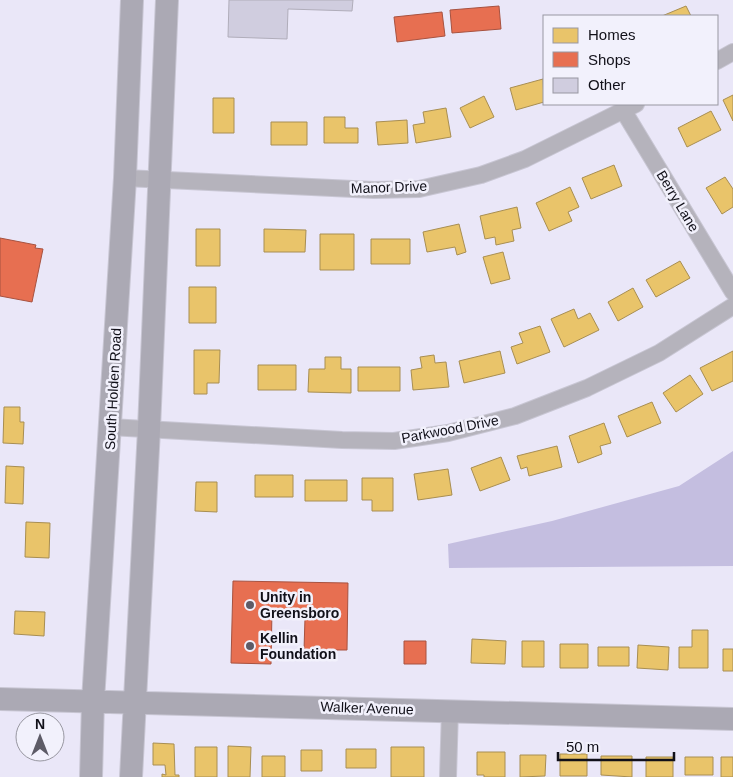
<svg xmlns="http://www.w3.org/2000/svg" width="733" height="777" viewBox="0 0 733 777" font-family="Helvetica,sans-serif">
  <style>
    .forest { fill: #c4bee0 }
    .homes { fill: #e9c46a; stroke: #a88e52 }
    .shops { fill: #e76f51; stroke: #a75240 }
    .building { fill: #d0cddf; stroke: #b0adba }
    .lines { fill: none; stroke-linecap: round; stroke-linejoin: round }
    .street-casing { stroke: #c8c6d3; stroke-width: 18 }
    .secondary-casing { stroke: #c8c6d3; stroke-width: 24 }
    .street { stroke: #b5b3bc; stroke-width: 16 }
    .secondary { stroke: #aba9b4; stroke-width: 22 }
    .poi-dot { fill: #5d5b67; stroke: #f2f1fc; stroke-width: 2 }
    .labels { text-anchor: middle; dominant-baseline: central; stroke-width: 5; stroke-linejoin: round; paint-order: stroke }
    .street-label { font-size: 14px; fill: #111019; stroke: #f2f1fc }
    .poi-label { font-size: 14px; font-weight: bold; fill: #111019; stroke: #f2f1fc; text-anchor: start }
  </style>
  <rect width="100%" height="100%" fill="#eae7f8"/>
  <path class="forest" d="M733,451V566L449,568L448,544L552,521L679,486Z"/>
  <path class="homes" d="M686,6L691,16H662Z
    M543,79L544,102L516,110L510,88Z
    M733,95V121L723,100Z
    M484,96L494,117L470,128L460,108Z
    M213,98H234V133H213Z
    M446,108L451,137L416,143L413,125L425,123L423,112Z
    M711,111L721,130L687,147L678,128Z
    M324,117H345V128H358V143H324Z
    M407,120L408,143L378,145L376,122Z
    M271,122H307V145H271Z
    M614,165L622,186L591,199L582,178Z
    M725,177L733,189V207L722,214L706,188Z
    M570,187L579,207L568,212L572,221L549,231L536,203Z
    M517,207L521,228L512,230L514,241L496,245L495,237L485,239L480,216Z
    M459,224L466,252L457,255L455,247L427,252L423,232Z
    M196,229H220V266H196Z
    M264,229L306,230L305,252H264Z
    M320,234H354V270H320Z
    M371,239H410V264H371Z
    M503,252L510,279L491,284L483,257Z
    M680,261L690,278L656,297L646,280Z
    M189,287H216V323H189Z
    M633,288L643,307L618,321L608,302Z
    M574,309L578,319L590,313L599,330L564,347L551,319Z
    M540,326L550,352L517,364L511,347L523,343L519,333Z
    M194,350H220L219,383H207V394H194Z
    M500,351L505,373L464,383L459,361Z
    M733,351V381L712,391L700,368Z
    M434,355L435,363L446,362L449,387L413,390L411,370L422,368L420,357Z
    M325,357H341V369H351V393L308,392L309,369H325Z
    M258,365H296V390H258Z
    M358,367H400V391H358Z
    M690,375L703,394L676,412L663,393Z
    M652,402L661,423L627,437L618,416Z
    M4,407H20V422H24L23,444L3,443Z
    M604,423L611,443L600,446L602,454L578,463L569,436Z
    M557,446L562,467L529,476L527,467L521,469L517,456Z
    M501,457L510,480L480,491L471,468Z
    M6,466L24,467L23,504L5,503Z
    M448,469L452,495L418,500L414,474Z
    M255,475H293V497H255Z
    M362,478H393V511H372V500H362Z
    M305,480H347V501H305Z
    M196,482H217V512L195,511Z
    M26,522L50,523L49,558L25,557Z
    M15,611L45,612L44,636L14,634Z
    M692,630H708V668H679V647H692Z
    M472,639L506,641L505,664L471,663Z
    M522,641H544V667H522Z
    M560,644H588V668H560Z
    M638,645L669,647L668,670L637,668Z
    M598,647H629V666H598Z
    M723,649H733V671H723Z
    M153,743L174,744L175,775H179V777H162V774L166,775L165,765H153Z
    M228,746L251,747L250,777H228Z
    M195,747H217V777H195Z
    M391,747H424V777H391Z
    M346,749H376V768H346Z
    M301,750H322V771H301Z
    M477,752H505V777H484V775H477Z
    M560,754H587V776H560Z
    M520,755H546L545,776L520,777Z
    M262,756H285V777H262Z
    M601,756H632V777L601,775Z
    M646,757H673V777H646Z
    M685,757H713V775H685Z
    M721,757H733V777H721Z"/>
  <path class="shops" d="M499,6L501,29L452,33L450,10Z
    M442,12L445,36L397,42L394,17Z
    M0,238L36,245L35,248L43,249L32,302L0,296Z
    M233,581L348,583L347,650H304L305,618H277V610H272L271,664L231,663Z
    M404,641H426V664H404Z"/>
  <path class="building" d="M229,0H353L352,11L288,9L287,39L228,37Z"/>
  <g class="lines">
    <g class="street-casing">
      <path id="street" d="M717,61L733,52
        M623,110L733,292
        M125,178L374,190L419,189L481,175L525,159L636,104
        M110,427L342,440L394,441L448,433L515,416L587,388L659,353L733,306
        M448,777L450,710"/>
    </g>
    <g class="secondary-casing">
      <path id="secondary" d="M0,699L733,719
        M91,777L93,701L125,178L132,0
        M131,777L149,429L167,0"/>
    </g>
    <use href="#street" class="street"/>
    <use href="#secondary" class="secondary"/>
  </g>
  <g class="poi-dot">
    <circle cx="250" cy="605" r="5"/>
    <circle cx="250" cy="646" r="5"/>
  </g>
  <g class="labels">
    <g class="street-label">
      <text transform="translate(389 187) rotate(-2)">Manor Drive</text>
      <text transform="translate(678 201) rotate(59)">Berry Lane</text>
      <text transform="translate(113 389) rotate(-87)">South Holden Road</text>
      <text transform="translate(450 429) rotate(-11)">Parkwood Drive</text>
      <text transform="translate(367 708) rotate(2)">Walker Avenue</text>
    </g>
    <g class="poi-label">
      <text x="260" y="597">Unity in<tspan x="260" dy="16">Greensboro</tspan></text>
      <text x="260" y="638">Kellin<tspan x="260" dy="16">Foundation</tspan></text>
    </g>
  </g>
  <rect x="543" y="15" width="175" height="90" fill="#f2f1fc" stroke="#9897a1"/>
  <rect x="553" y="28" width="25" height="15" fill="#e9c46a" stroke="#9897a1"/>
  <text x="588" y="40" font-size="15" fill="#111019">Homes</text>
  <rect x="553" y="52" width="25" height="15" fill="#e76f51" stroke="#9897a1"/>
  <text x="588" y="65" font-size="15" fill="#111019">Shops</text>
  <rect x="553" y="78" width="25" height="15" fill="#d0cddf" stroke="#9897a1"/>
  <text x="588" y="90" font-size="15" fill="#111019">Other</text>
  <g transform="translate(40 737)"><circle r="24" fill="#f2f1fc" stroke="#9897a1"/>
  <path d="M0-4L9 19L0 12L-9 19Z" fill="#5d5b67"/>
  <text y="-8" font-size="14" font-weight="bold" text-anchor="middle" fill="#111019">N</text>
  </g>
  <path d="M558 752v8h116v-8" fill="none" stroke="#111019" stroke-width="2.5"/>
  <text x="566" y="752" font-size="15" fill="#111019" stroke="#f2f1fc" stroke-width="4" paint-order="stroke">50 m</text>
</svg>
